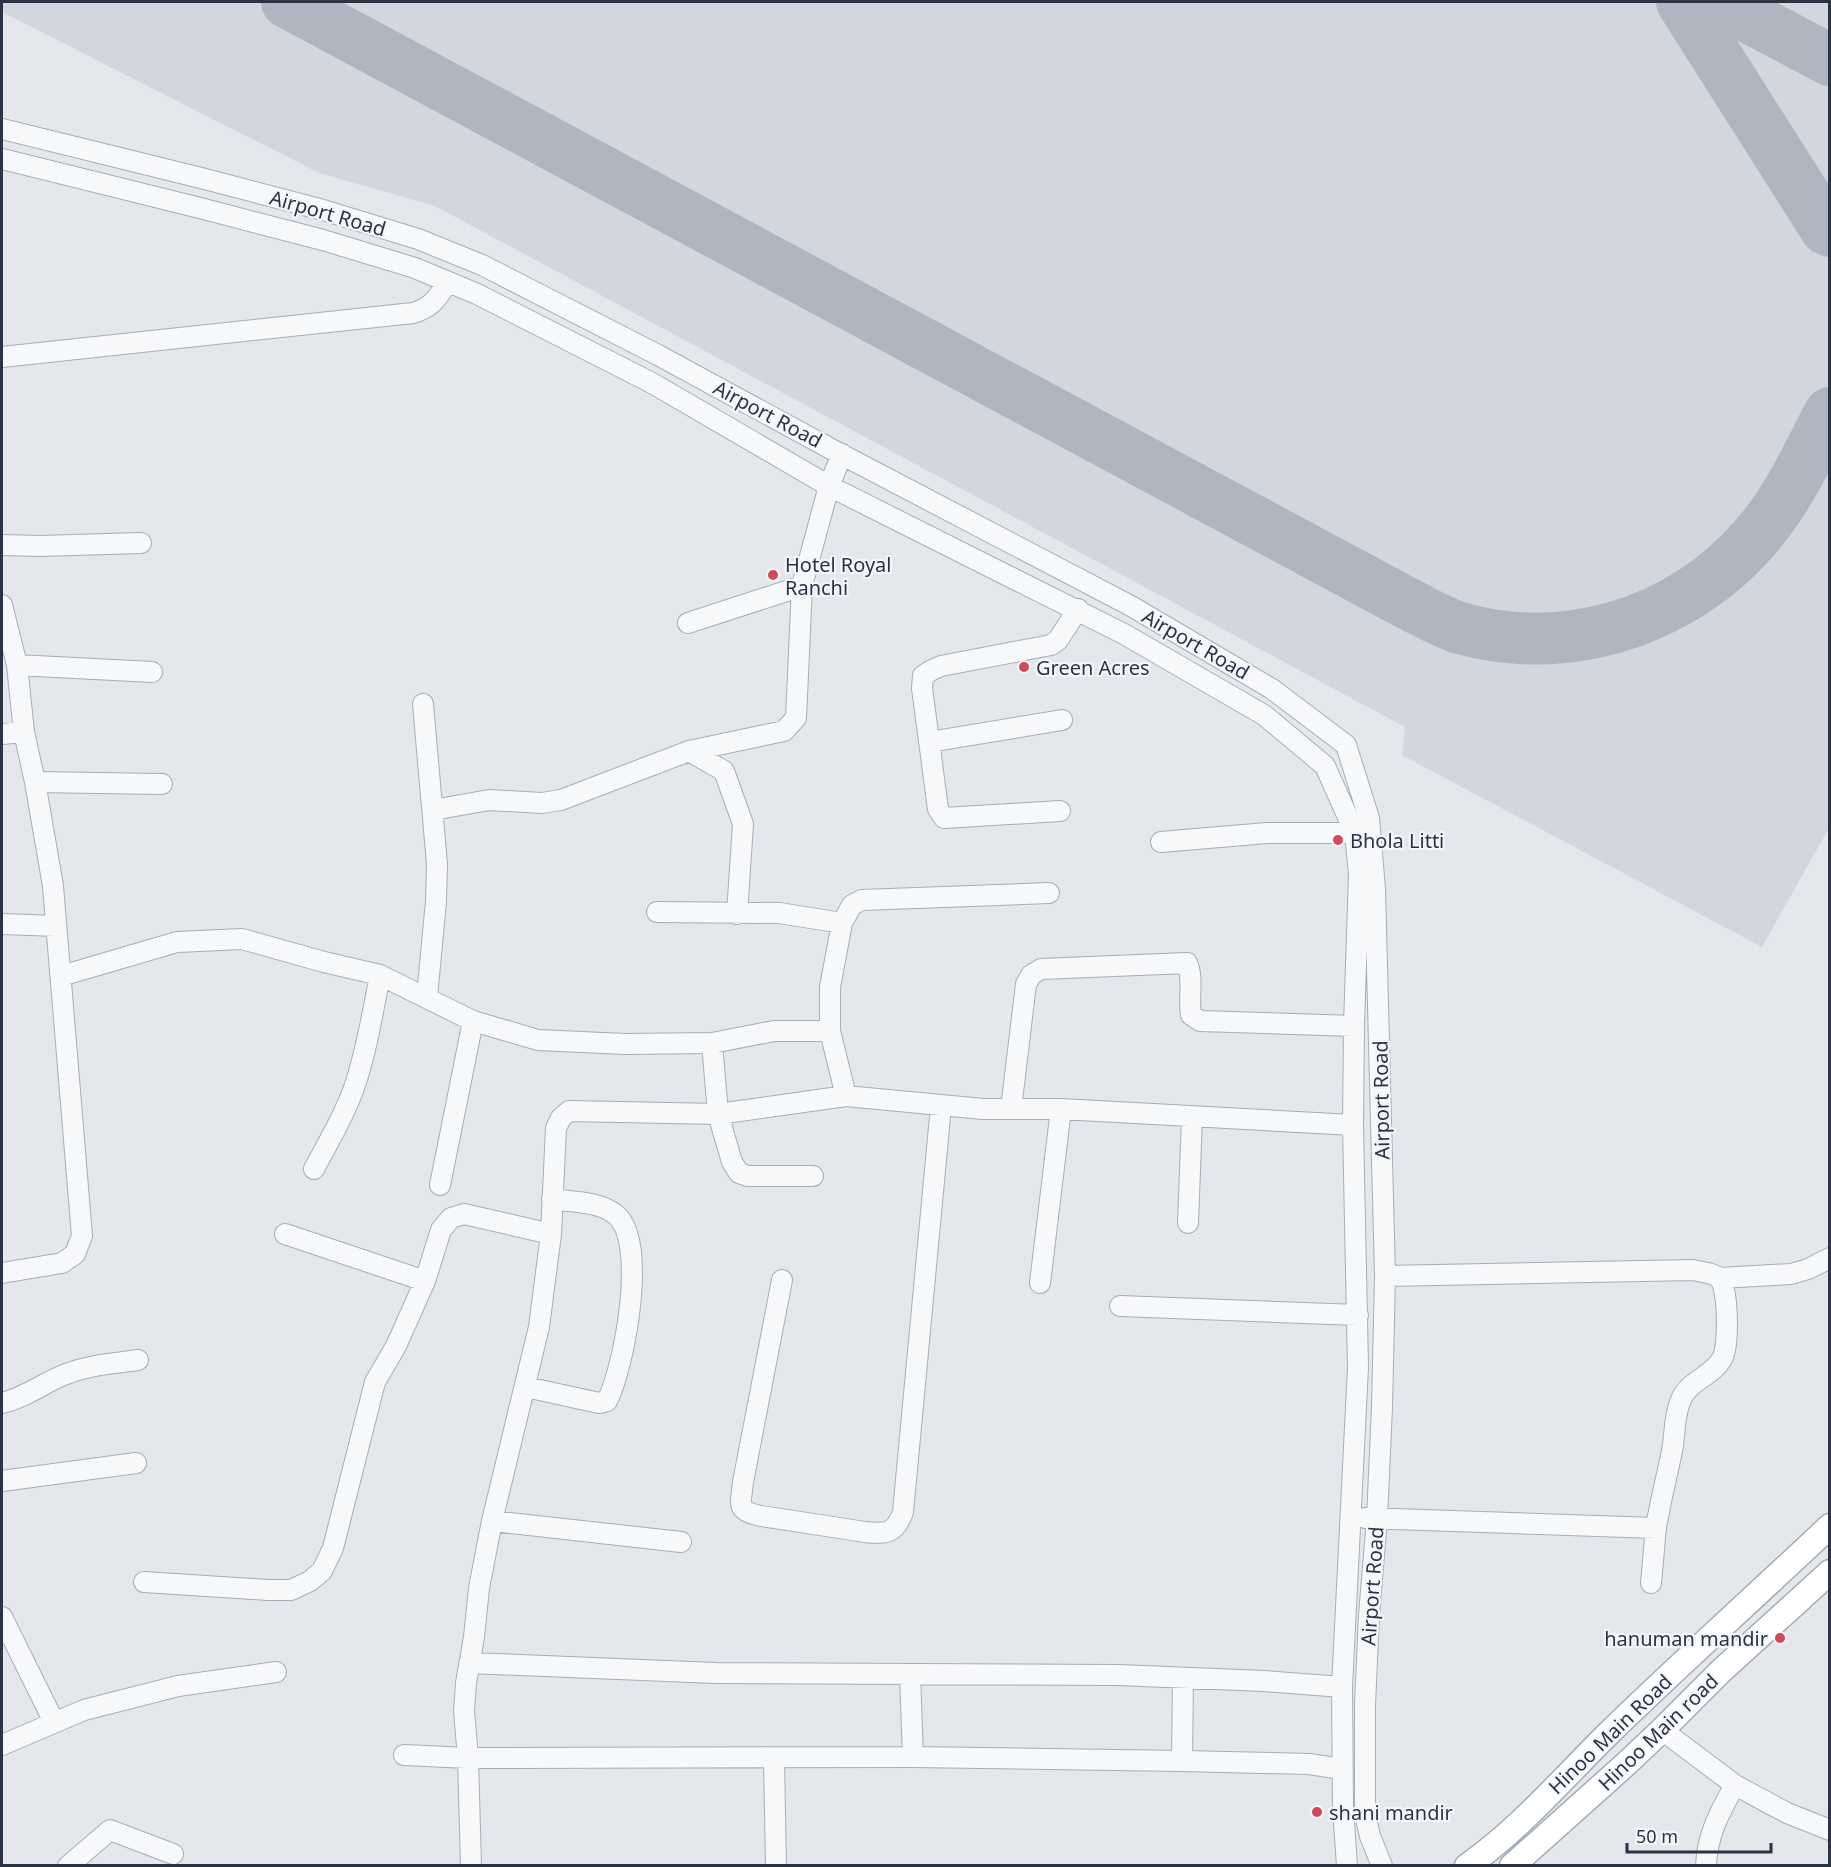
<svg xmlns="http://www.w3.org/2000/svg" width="1831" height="1867" viewBox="0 0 1831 1867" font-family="'Noto Sans',sans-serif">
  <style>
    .built { fill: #d2d6de }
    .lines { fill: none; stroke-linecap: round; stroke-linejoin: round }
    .taxiway { stroke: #b0b6c1; stroke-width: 52 }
    .minor-casing { stroke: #a9aeb7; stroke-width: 22 }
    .major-casing { stroke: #a3abb8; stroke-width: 27 }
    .minor { stroke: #f7f8fa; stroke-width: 20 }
    .major { stroke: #fff; stroke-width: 24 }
    .poi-dot { fill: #d1495b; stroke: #f4f6f9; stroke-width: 2 }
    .labels { text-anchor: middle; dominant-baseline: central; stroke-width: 4.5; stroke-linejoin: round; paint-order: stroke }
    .street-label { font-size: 20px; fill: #2b3445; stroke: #f4f6f9 }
    .poi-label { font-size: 20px; fill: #2b3445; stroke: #f4f6f9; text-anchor: start }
  </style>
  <rect width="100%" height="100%" fill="#e4e7ec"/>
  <path class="built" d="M2,2H1829V828L1762,947L1402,755L1405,727L435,206L319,173L2,12Z"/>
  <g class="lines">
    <path class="taxiway" d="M287,2L1401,600C1421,610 1442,623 1463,629C1579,660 1702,614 1772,516C1795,485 1811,448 1830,413
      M1682,2L1826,229L1830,231
      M1720,2L1830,60"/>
    <g class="minor-casing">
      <path id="minor" d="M2,129L201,178L323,210L418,239L482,265L658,355L833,450L1131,606L1272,689L1346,745L1369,818L1375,889L1385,1276L1382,1407L1377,1519L1369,1615L1365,1705V1801L1366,1818L1370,1836L1382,1866
        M2,159L200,208L323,240L415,268L477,294L652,383L829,486L1124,634L1264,715L1325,766L1355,833L1359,874L1354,1026L1353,1125L1358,1367L1342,1687L1343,1808L1347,1866
        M2,357L413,313C433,307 437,298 448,282
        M2,545L40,546L141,543
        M2,605L17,665L24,732L35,782L53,886L82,1236L75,1254L62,1263L2,1273
        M688,623L802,586L829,486L842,454
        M17,665L152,672
        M423,704L437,864L436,901L427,997
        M2,734L24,732
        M929,742L1062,720
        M689,751L724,771L743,824L737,914
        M35,782L162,784
        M433,810L489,800L542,803L561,800L689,751L784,731L796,718L802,586
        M1060,811L944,818L938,809L922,688L923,676L930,671L941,666L1051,645L1058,640L1078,609
        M1161,842L1267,833H1355
        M657,912L779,913L842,923
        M2,924L56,926
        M61,976L177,942L242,939L324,962L380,975L473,1021L538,1040L625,1044L712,1043L774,1031H830
        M712,1043L718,1114L846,1096L983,1109H1061L1353,1125
        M846,1096L830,1031V987L842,923L852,905L862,900L1049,893
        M1011,1109L1026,984L1031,975L1041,969L1187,963C1194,978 1188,999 1191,1015L1200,1021L1354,1026
        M314,1169C329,1141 345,1114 355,1085C367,1049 373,1011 380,975
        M440,1185L473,1021
        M1188,1223L1192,1117
        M285,1234L425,1281
        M1385,1276L1693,1270C1702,1272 1713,1273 1719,1278C1729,1288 1729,1348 1722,1359C1710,1379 1686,1380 1679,1405C1674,1420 1675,1435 1672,1451C1667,1476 1660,1502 1656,1528C1654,1546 1653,1564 1651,1583
        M1719,1278L1791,1274L1808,1269L1830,1258
        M782,1280L743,1482C741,1504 735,1511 761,1516L865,1532C887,1534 895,1534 903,1512L941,1106
        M1040,1283L1061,1109
        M1120,1306L1358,1315
        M526,1387L599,1403L607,1401C624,1368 649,1240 615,1214C598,1201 572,1202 552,1199
        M2,1403C28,1397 45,1381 69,1373C91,1365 115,1363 138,1360
        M2,1481L136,1463
        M1365,1518L1656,1528
        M492,1521L681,1542
        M144,1582L268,1590H291L310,1581L322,1571L333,1548L375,1382L396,1346L425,1281L441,1230L451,1218L464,1214L551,1234
        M2,1617L54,1722
        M470,1663L715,1673L1118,1675L1264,1681L1342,1687
        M910,1674L913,1757
        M1662,1730L1735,1785L1787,1813L1830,1830
        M2,1745L84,1710L178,1686L276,1672
        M404,1755L468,1758L913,1757L1182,1761L1309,1764L1342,1769
        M774,1758L776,1866
        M1182,1761L1183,1678
        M68,1866L110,1830L173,1854
        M471,1866L468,1758L464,1711L466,1683L474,1637L479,1588L492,1521L539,1327L551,1234L556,1128L561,1118L569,1111L718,1114L732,1162L739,1173L748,1176H813
        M1706,1866C1707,1835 1720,1811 1735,1785"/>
    </g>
    <g class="major-casing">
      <path id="major" d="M1467,1866C1519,1830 1565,1776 1610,1732C1682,1662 1757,1595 1830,1526
        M1512,1866L1626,1764L1662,1730L1721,1671L1830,1572"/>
    </g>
    <use href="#minor" class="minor"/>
    <use href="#major" class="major"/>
  </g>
  <g class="poi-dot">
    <circle cx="773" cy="575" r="6"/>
    <circle cx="1024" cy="667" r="6"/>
    <circle cx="1338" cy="840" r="6"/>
    <circle cx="1780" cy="1638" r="6"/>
    <circle cx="1317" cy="1812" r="6"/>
  </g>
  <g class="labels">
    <g class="street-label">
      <text transform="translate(328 213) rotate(16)">Airport Road</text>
      <text transform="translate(768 414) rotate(28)">Airport Road</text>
      <text transform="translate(1196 644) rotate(30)">Airport Road</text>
      <text transform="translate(1381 1100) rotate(-91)">Airport Road</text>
      <text transform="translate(1372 1586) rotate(-86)">Airport Road</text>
      <text transform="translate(1658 1732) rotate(-44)">Hinoo Main road</text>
      <text transform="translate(1610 1734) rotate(-44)">Hinoo Main Road</text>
    </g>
    <g class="poi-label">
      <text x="785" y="564">Hotel Royal<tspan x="785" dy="23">Ranchi</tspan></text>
      <text x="1036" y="667">Green Acres</text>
      <text x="1350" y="840">Bhola Litti</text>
      <text x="1768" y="1638" text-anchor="end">hanuman mandir</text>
      <text x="1329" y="1812">shani mandir</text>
    </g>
  </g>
  <rect width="1831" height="1867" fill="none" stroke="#2b3445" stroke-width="6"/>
  <path d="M1627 1843v9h144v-9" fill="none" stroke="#2b3445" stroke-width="3"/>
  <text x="1636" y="1843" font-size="18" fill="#2b3445" stroke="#f4f6f9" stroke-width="4.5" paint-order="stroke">50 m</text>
</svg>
